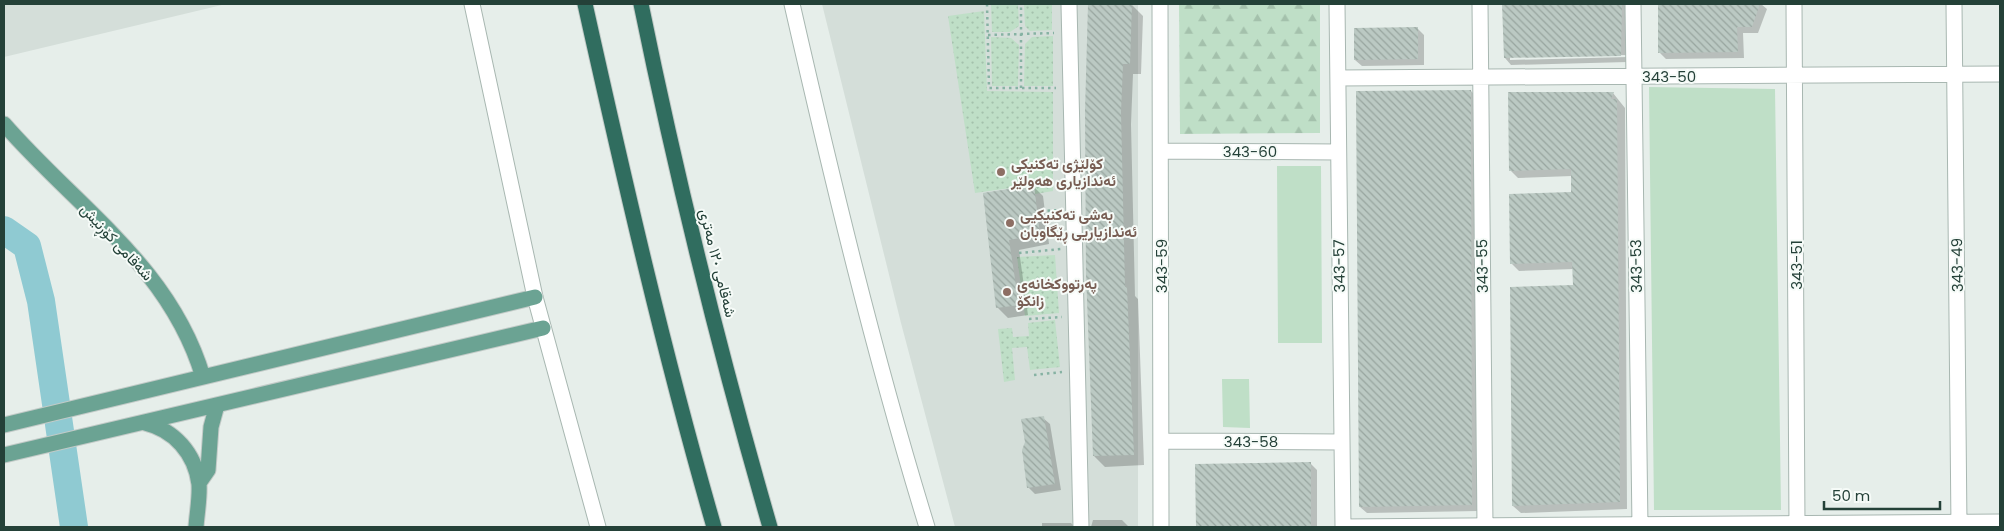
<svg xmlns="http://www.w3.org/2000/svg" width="2004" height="531" viewBox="0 0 2004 531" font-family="Poppins,Vazirmatn,sans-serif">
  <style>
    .built { fill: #d4ded9 }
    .grass { fill: url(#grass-dots) }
    .forest { fill: url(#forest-firs) }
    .garden { fill: #bfdfc7 }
    .shadow { fill: #0003 }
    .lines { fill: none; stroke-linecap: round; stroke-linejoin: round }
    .river { stroke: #8fcad2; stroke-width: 28 }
    .building { fill: url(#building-back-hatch) }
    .minor-casing { stroke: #a8b7b1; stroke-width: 17 }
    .major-casing { stroke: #c2cac7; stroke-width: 17 }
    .highway-casing { stroke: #c2cac7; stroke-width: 17 }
    .path { stroke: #86b2a3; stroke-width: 2.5; stroke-dasharray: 2.5 4; stroke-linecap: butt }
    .minor { stroke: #fff; stroke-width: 15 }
    .major { stroke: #6ba393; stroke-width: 15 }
    .highway { stroke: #306d5f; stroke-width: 15 }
    .education-dot { fill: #8d6e63; stroke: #f6fbf8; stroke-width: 2 }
    .labels { text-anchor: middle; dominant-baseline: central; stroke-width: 4; stroke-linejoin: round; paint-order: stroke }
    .street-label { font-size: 15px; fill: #244138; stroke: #f6fbf8 }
    .education-label { font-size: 15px; font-weight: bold; fill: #785e54; stroke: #f6fbf8; text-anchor: start }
  </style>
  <defs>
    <pattern id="grass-dots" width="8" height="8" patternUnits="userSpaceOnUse" patternTransform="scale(1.25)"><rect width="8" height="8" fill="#bfdfc7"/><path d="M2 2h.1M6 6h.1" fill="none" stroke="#a4c1ac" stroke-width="1.8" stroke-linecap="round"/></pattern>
    <pattern id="forest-firs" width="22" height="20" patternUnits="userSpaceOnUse" patternTransform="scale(1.25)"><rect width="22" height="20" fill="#bfdfc7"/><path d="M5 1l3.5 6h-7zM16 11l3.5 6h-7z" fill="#a4c1ac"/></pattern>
    <pattern id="building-back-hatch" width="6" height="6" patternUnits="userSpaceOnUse" patternTransform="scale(1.25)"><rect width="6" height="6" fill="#bbc9c3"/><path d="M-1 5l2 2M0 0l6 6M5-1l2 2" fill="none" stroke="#98a59f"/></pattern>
  </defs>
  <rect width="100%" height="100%" fill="#e6eeea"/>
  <path class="built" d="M4,4H226L4,57Z
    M822,4H1138V527H955L901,323Z"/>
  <path class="grass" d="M991,4H1018L1019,26L1010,32H992Z
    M1024,4H1052V30L1030,31L1025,26Z
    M984,11L987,91L1053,92V191L1035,194L1033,185L975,193L948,16Z
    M1053,36V86H1024L1025,44L1032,37Z
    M991,37L1011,38L1019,45L1018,86H992Z
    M1055,255L1059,313L1025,316L1017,257Z
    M1055,320L1060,367L1030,370L1027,347L1012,348L1015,380L1004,382L998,329L1012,328L1013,337L1029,336L1028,323Z"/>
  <path class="forest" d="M1179,4H1320V133L1180,134Z"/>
  <path class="garden" d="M1649,87L1775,89L1781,510H1654Z
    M1277,166H1321L1322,343H1278Z
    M1222,379H1249L1250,428L1223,427Z"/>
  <path class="shadow" d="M1089,4L1132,5L1143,16L1141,74H1133L1131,124L1135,296L1138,299L1144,465L1105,467L1094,456Z
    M1503,4H1623L1628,8V55L1510,57V60L1628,57V62L1511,65L1505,58Z
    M1659,4H1761L1767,9L1758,33H1743L1744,58L1666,59L1660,53Z
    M1418,29L1424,35V65L1362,66L1355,60Z
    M1471,91L1478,98V511L1367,513L1360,507Z
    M1509,93H1613L1625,108L1627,509L1521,513L1513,506L1574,287V269L1519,271L1511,263L1572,194V176L1518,178L1510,170Z
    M1033,186L1043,196L1049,244L1019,250L1028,315L1008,318L998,308L985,194Z
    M1043,418L1050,424L1061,490L1035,494L1028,487Z
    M1311,464L1317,470V527H1197L1196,465Z
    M1093,520H1122L1129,527H1091Z
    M1042,523H1071L1075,527H1042Z"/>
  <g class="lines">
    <path class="river" d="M4,230L27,246L41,301L74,527"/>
  </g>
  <path class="building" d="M1088,4H1132L1130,64H1123L1121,112L1125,287H1127L1134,455L1093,456L1086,274L1085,111Z
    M1502,4H1622L1621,56L1504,58Z
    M1658,4H1760L1752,27H1737L1738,52L1658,53Z
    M1418,27V59L1354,60V28Z
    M1471,90L1472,505L1359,507L1356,91Z
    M1508,92H1614L1611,99H1617L1620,502L1512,506L1510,287L1573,285L1572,262L1510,264L1509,194L1571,192V169L1509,171Z
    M1034,185L1040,234L1009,240L1019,305L996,308L983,193Z
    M1044,416L1055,484L1027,488L1022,450L1025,442L1021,419Z
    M1311,462V527H1196L1195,464Z"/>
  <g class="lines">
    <g class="minor-casing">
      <path id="minor" d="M472,4L535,297L598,527
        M792,4C832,179 874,355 927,527
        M1069,4L1081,527
        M1160,4L1161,527
        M1337,4L1343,527
        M1480,4L1485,527
        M1633,4L1640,527
        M1794,4L1797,527
        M1954,4L1959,527
        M1338,78L2000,74
        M1161,151L1338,152
        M1161,441L1341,442
        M1343,527L2000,522"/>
    </g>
    <g class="major-casing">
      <path id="major" d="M4,124C76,207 170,266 203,377
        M145,423C174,430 195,453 199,484C200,497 197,513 196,527
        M4,425L535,297
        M4,455L543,328
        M199,483L208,470L211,427L217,405"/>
    </g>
    <g class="highway-casing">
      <path id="highway" d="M585,4C624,179 664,354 714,527
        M641,4C677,180 720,354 770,527"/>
    </g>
    <path class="path" d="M987,4L989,88H1056
      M988,35L1054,33
      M1021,88V4
      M1041,211L1059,210
      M1019,253L1061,249
      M1029,319L1062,317
      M1034,375L1062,372"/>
    <use href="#minor" class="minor"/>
    <use href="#major" class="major"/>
    <use href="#highway" class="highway"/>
  </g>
  <g class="education-dot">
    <circle cx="1001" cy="172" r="5"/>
    <circle cx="1010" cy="223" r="5"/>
    <circle cx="1007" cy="292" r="5"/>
  </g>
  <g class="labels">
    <g class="street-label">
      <text x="1669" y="76">343-50</text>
      <text x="1250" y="151">343-60</text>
      <text transform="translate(117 242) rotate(47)">شەقامی کۆڕنیش</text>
      <text transform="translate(718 263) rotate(76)">شەقامی ١٢٠ مەتری</text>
      <text transform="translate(1796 265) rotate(-90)">343-51</text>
      <text transform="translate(1957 265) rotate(-91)">343-49</text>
      <text transform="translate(1161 266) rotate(-90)">343-59</text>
      <text transform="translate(1339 266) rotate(-91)">343-57</text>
      <text transform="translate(1482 266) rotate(-91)">343-55</text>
      <text transform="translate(1636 266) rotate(-91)">343-53</text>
      <text x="1251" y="441">343-58</text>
    </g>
    <g class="education-label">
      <text x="1011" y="163">کۆلێژی تەکنیکی<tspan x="1011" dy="17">ئەندازیاری هەولێر</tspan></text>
      <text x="1020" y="214">بەشی تەکنیکیی<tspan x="1020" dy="17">ئەندازیاریی ڕێگاوبان</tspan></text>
      <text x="1017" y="283">پەرتووکخانەی<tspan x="1017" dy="17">زانکۆ</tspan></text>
    </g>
  </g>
  <rect width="2004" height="531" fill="none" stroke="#244138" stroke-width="10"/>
  <path d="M1824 501v8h116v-8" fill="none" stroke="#244138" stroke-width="2.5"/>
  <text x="1832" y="501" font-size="15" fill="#244138" stroke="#f6fbf8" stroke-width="4" paint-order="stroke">50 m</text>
</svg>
